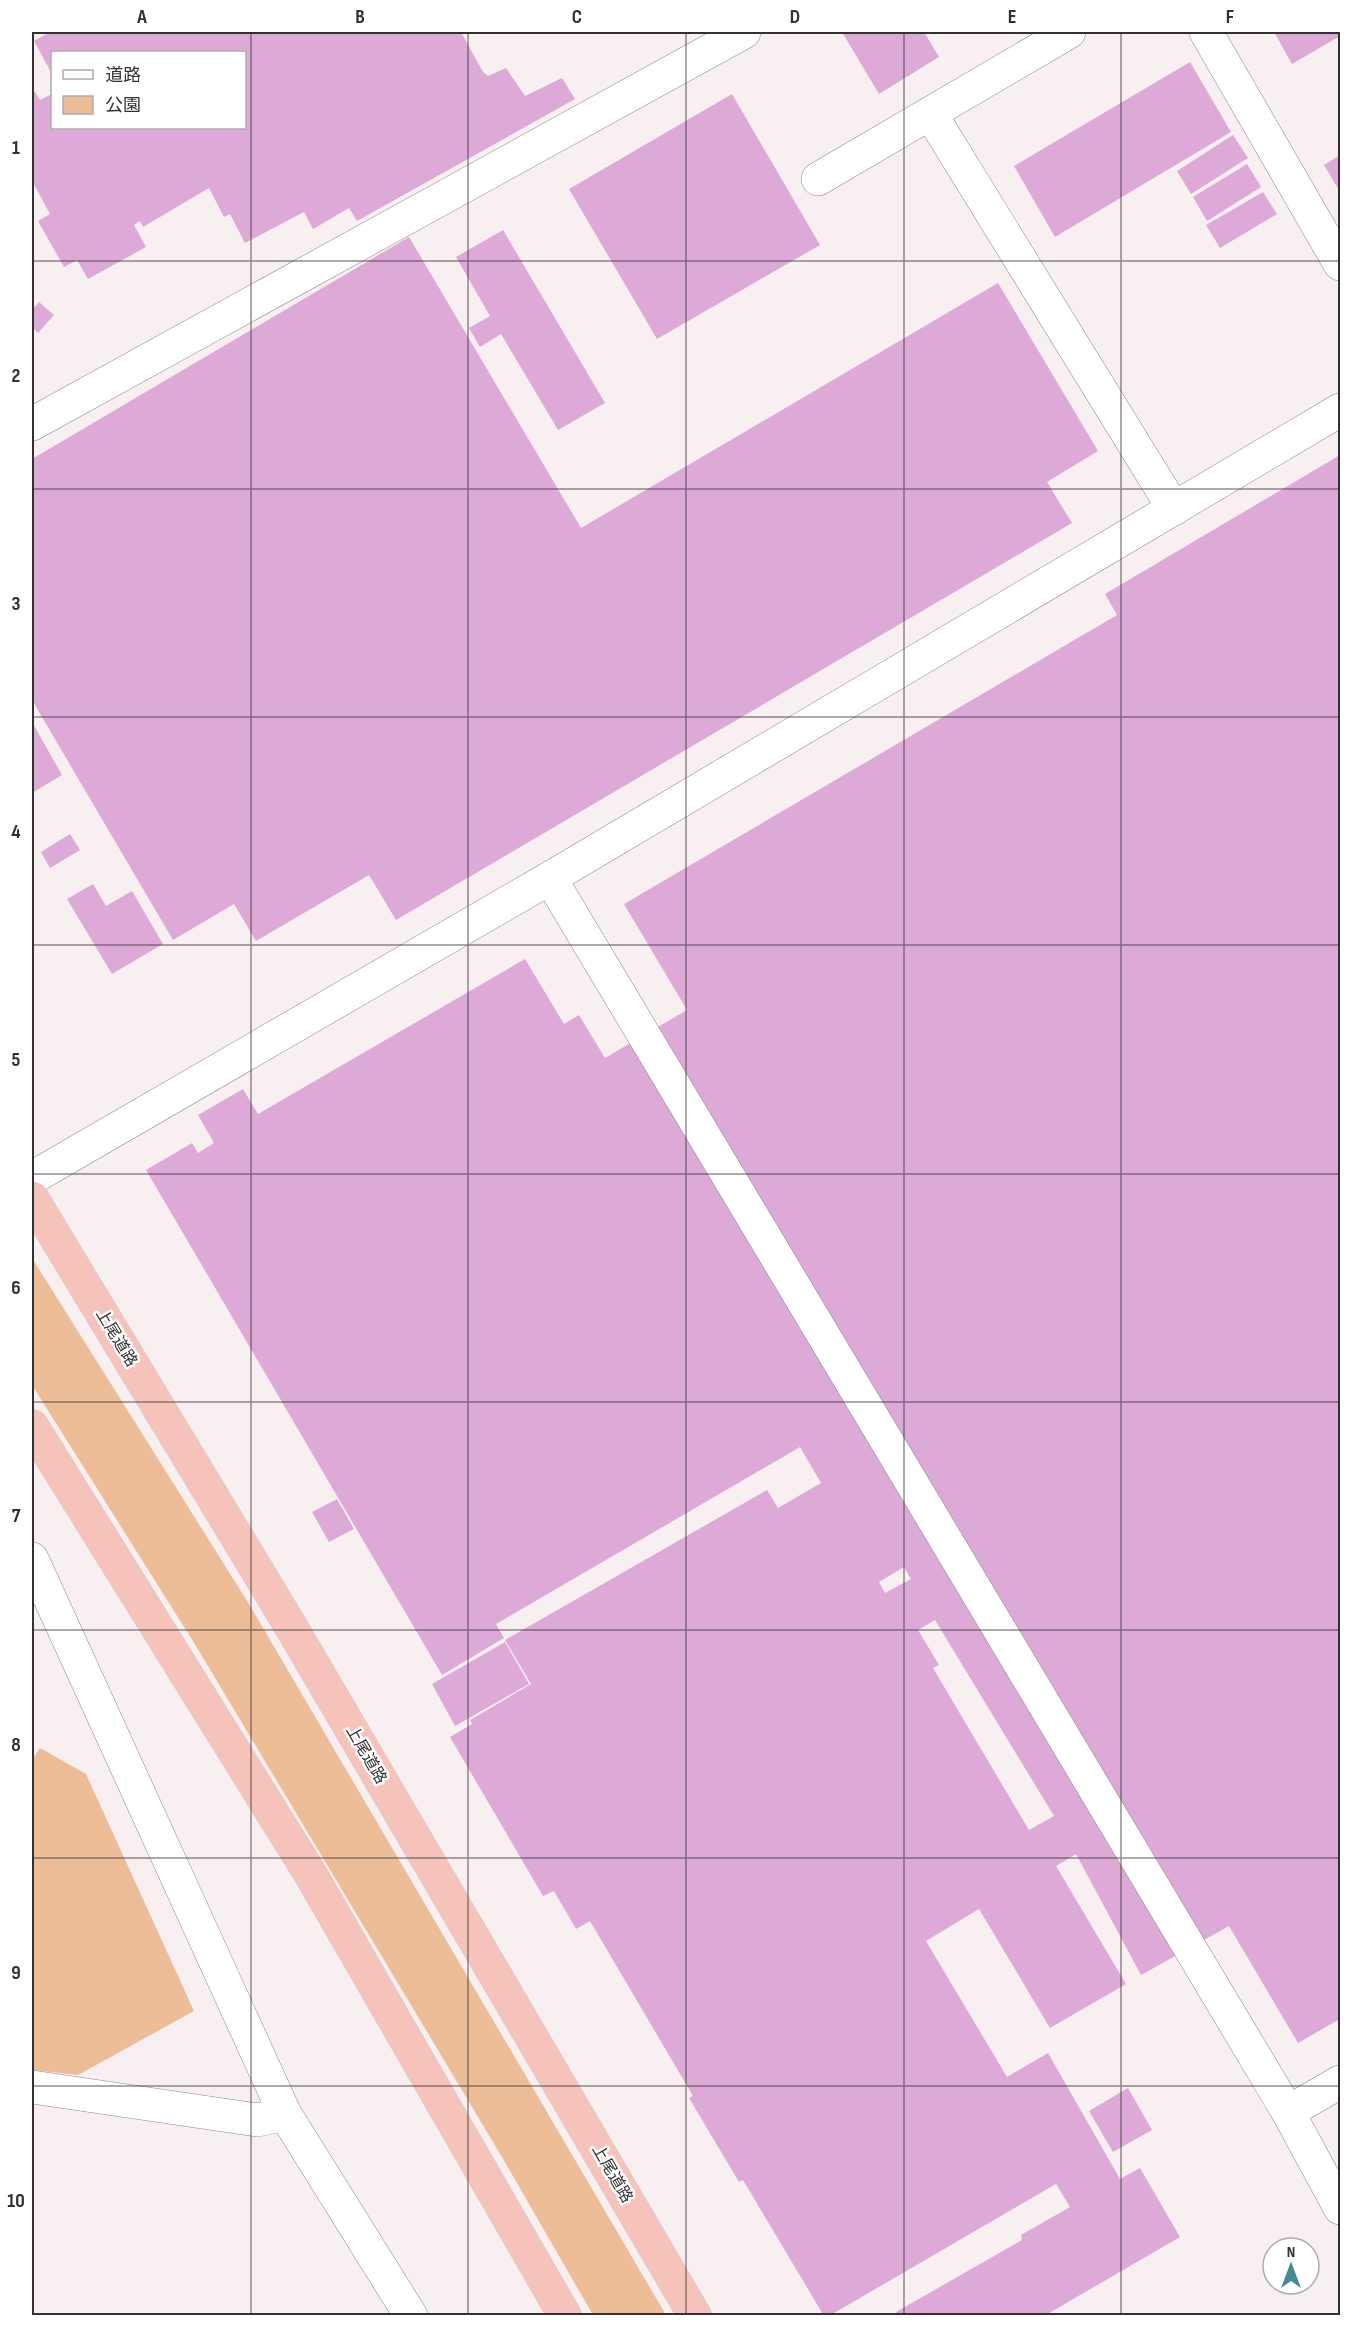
<svg xmlns="http://www.w3.org/2000/svg" width="1372" height="2347" viewBox="0 0 1372 2347" font-family="'Sofia Sans Condensed','Noto Sans JP',sans-serif">
  <style>
    .green { fill: #edbd97 }
    .building { fill: #ddaad7; fill-rule: evenodd }
    .lines { fill: none; stroke-linecap: round; stroke-linejoin: round }
    .minor-casing { stroke: #8e8688; stroke-width: 34 }
    .highway-casing { stroke: #cecdce; stroke-width: 34 }
    .minor { stroke: #fff; stroke-width: 33 }
    .highway { stroke: #f5c3ba; stroke-width: 33 }
    .grid { fill: none; stroke: #333031; stroke-width: 1.5; stroke-opacity: 0.55 }
    .labels { text-anchor: middle; dominant-baseline: central; stroke-width: 5; stroke-linejoin: round; paint-order: stroke }
    .street-label { font-size: 16px; fill: #333031; stroke: #fff }
    .neatline { fill: none; stroke: #333031; stroke-width: 2 }
    .grid-label { font-size: 20px; text-anchor: middle; font-weight: bold; fill: #333031 }
  </style>
  <rect width="100%" height="100%" fill="#f8eff1"/>
  <path class="green" d="M32,1258L249,1604L666,2315H593L502,2157L196,1646L32,1385Z
    M40,1748L86,1774L194,2011L78,2075L32,2070V1760Z"/>
  <path class="building" d="M50,32H461L483,72L488,76L506,68L525,96L562,78L575,99L357,221L349,208L313,229L304,212L245,243L230,214L224,217L209,188L143,227L140,221L134,225L146,247L88,279L77,260L64,267L38,221L50,214L32,181V94L35,92L40,100L52,94V128H244V52H52V74L34,41Z
    M842,32H924L939,57L879,94Z
    M1274,32H1340V36L1292,64Z
    M1190,62L1231,132L1055,237L1014,166Z
    M732,94L820,245L657,339L569,189Z
    M1233,135L1248,158L1191,194L1177,171Z
    M1340,155V192L1324,165Z
    M1247,164L1261,187L1207,221L1193,197Z
    M1263,192L1277,214L1220,248L1206,225Z
    M503,230L605,403L558,430L501,334L480,347L469,328L490,316L456,257Z
    M409,237L581,528L998,283L1098,451L1047,482L1072,523L396,920L369,875L256,941L234,904L173,940L32,700V459Z
    M39,302L54,315L38,333L32,327V310Z
    M1340,455V2019L1298,2043L1229,1926L1141,1975L1076,1854L1056,1866L1126,1984L1050,2028L979,1909L926,1941L1007,2077L1048,2053L1120,2179L1140,2168L1180,2237L1044,2316H898L896,2312L1022,2240L1021,2235L1070,2207L1056,2184L829,2316H824L743,2180L739,2182L689,2098L693,2096L590,1921L576,1929L554,1891L543,1896L450,1737L472,1724L470,1720L531,1684L505,1640L767,1490L778,1508L821,1483L800,1447L496,1624L504,1638L442,1675L146,1170L192,1143L198,1153L214,1143L198,1115L243,1089L258,1114L525,959L564,1024L579,1015L605,1058L687,1010L624,904L1117,615L1105,594ZM904,1567L911,1579L885,1593L879,1582ZM935,1620L1054,1816L1029,1830L933,1668L939,1665L918,1630Z
    M32,722L62,775L32,793Z
    M70,834L80,850L50,868L41,852Z
    M93,884L106,906L132,891L163,944L112,974L67,899Z
    M337,1499L354,1529L329,1542L312,1512Z
    M505,1642L529,1684L455,1726L432,1684Z
    M1128,2088L1152,2130L1113,2152L1089,2111Z"/>
  <g class="lines">
    <g class="minor-casing">
      <path id="minor" d="M1206,32L1340,264
        M930,113L1174,509
        M818,179L1069,32
        M32,424L744,32
        M550,878L1288,2112L1340,2208
        M32,1178L550,878L1340,410
        M32,1559L285,2114L411,2316
        M32,2087L257,2120L285,2114
        M1288,2112L1340,2082"/>
    </g>
    <g class="highway-casing">
      <path id="highway" d="M32,1198L290,1625L695,2316
        M32,1426L311,1875L565,2316"/>
    </g>
    <use href="#minor" class="minor"/>
    <use href="#highway" class="highway"/>
  </g>
  <path class="grid" d="M251,32V2316M468,32V2316M686,32V2316M904,32V2316M1121,32V2316M32,261H1340M32,489H1340M32,717H1340M32,945H1340M32,1174H1340M32,1402H1340M32,1630H1340M32,1858H1340M32,2086H1340"/>
  <g class="labels">
    <g class="street-label">
      <text transform="translate(116 1338) rotate(59)">上尾道路</text>
      <text transform="translate(366 1755) rotate(60)">上尾道路</text>
      <text transform="translate(612 2174) rotate(60)">上尾道路</text>
    </g>
  </g>
  <rect width="1372" height="2347" fill="none" stroke="#ffffff" stroke-width="66"/>
  <rect x="51" y="51" width="195" height="78" fill="#ffffff" stroke="#adacad" stroke-width="1.5"/>
  <rect x="63" y="70" width="30" height="9" fill="#ffffff" stroke="#adacad" stroke-width="1.5"/>
  <text x="105" y="81" font-size="18" fill="#333031">道路</text>
  <rect x="63" y="96" width="30" height="18" fill="#edbd97" stroke="#adacad" stroke-width="1.5"/>
  <text x="105" y="111" font-size="18" fill="#333031">公園</text>
  <g transform="translate(1291 2266)"><circle r="28" fill="#ffffff" stroke="#adacad" stroke-width="1.5"/>
  <path d="M0-4.5L10 22L0 15L-10 22Z" fill="#458997"/>
  <text y="-9" font-size="16" font-weight="bold" text-anchor="middle" fill="#333031">N</text>
  </g>
  <rect x="33" y="33" width="1306" height="2281" class="neatline"/>
  <g class="grid-label">
    <text x="142" y="23">A</text>
    <text x="360" y="23">B</text>
    <text x="577" y="23">C</text>
    <text x="795" y="23">D</text>
    <text x="1012" y="23">E</text>
    <text x="1230" y="23">F</text>
    <text x="16" y="154">1</text>
    <text x="16" y="382">2</text>
    <text x="16" y="610">3</text>
    <text x="16" y="838">4</text>
    <text x="16" y="1066">5</text>
    <text x="16" y="1294">6</text>
    <text x="16" y="1522">7</text>
    <text x="16" y="1751">8</text>
    <text x="16" y="1979">9</text>
    <text x="16" y="2207">10</text>
  </g>
</svg>
